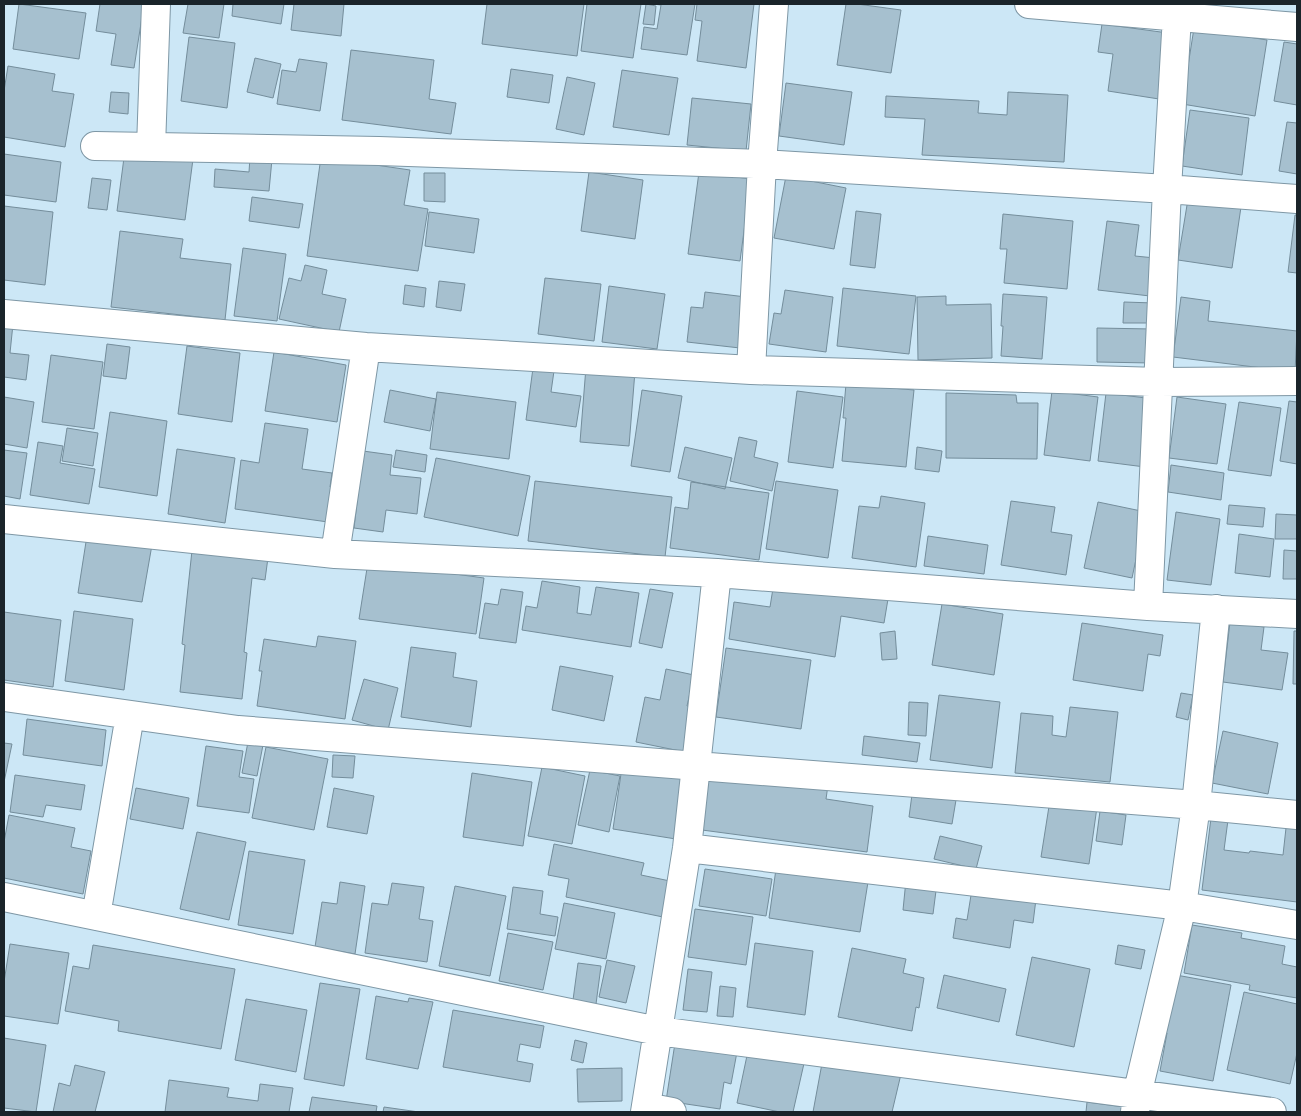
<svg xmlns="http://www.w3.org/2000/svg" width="1301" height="1116" viewBox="0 0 1301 1116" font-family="'Public Sans',sans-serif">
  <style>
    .building { fill: #a6c0cf; stroke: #748d9b }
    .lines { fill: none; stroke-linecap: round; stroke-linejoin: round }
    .minor-casing { stroke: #7e97a5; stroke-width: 30 }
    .minor { stroke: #fff; stroke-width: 28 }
  </style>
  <rect width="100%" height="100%" fill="#cce7f6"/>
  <path class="building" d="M19,4L86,13L79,59L13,49Z
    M100,4H144L134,68L111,65L116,34L96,31Z
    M188,4H224L219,38L183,33Z
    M233,4H284L281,24L232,16Z
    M294,4H344L341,36L291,30Z
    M487,4H584L577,56L482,44Z
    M587,4H641L633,58L581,51Z
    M646,4L656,6L654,25L643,24Z
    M653,4H695L687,55L641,49L644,27L657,29L661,5Z
    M697,4H754L746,68L697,61L702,21L695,20Z
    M846,4H857L901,10L891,73L837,65Z
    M1102,24L1168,33L1159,99L1108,91L1113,54L1098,52Z
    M1194,28L1267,40L1255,116L1182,104Z
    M189,37L235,43L227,108L181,101Z
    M1284,42L1297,44V105L1274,101Z
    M351,50L434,60L429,99L456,103L451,134L342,120Z
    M255,58L281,64L273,98L247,92Z
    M299,59L327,63L320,111L277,104L282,70L296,72Z
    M8,66L55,74L52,91L74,94L65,147L4,137V91Z
    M511,69L553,75L549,103L507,97Z
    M622,70L678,78L669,135L613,127Z
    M567,77L595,83L584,135L556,129Z
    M786,83L852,92L844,145L779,136Z
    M111,92L129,93L128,114L109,112Z
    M1008,92L1068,95L1064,162L922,155L925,119L885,117L886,96L979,101L978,113L1007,115Z
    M692,98L751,104L746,151L687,145Z
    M1190,110L1249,118L1242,175L1182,166Z
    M1287,122L1297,123V174L1279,171Z
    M125,150L193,159L185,220L117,211Z
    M4,154L61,162L56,202L4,195Z
    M250,157L272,159L269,191L214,187L215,169L249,172Z
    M321,157L410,170L404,205L428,209L418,271L307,256Z
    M589,172L643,180L635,239L581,231Z
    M699,172L751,179L740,261L688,254Z
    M424,173H445V202L424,201Z
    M786,176L846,188L834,249L774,238Z
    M92,178L111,180L107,210L88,208Z
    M252,197L303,204L299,228L249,221Z
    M1188,199L1241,207L1232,268L1178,260Z
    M4,206L53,212L45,285L4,280Z
    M856,211L881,214L875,268L850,265Z
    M429,212L479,219L474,253L425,246Z
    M1003,214L1073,221L1067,289L1004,283L1007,249H1000Z
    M1295,215H1297V273L1288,272Z
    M1107,221L1139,225L1135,256L1155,258L1150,296L1098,290Z
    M120,231L183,239L180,258L231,264L225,320L111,307Z
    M243,248L286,254L277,321L234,316Z
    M305,265L327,270L322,294L346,299L339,332L279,319L289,278L301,281Z
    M545,278L601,284L594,341L538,334Z
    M439,281L465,284L461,311L436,307Z
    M405,285L426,288L424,307L403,304Z
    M609,286L665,294L657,349L602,342Z
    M843,288L916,296L909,354L837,346Z
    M785,290L833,297L826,352L769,344L774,313L781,314Z
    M705,292L746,297L740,348L687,342L691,307L703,308Z
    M1003,294L1047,297L1042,359L1001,356L1003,326H1001Z
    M946,296V305L991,304L992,358L918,360L917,297Z
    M1181,297L1210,301L1208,321L1297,331L1295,372L1173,357Z
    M1124,302L1154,303L1153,323H1123Z
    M4,322L13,324L10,353L29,355L26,380L4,377Z
    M1097,328L1152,329V363L1097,362Z
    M107,344L130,347L126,379L103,376Z
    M187,346L240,353L232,422L178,414Z
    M274,352L346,365L337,422L265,411Z
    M51,355L103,362L94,429L42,422Z
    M586,367L635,371L629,446L580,442Z
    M533,368L554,371L551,392L581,396L576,427L526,420Z
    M846,384L914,390L906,467L842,461L846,418H843Z
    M390,390L436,399L430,431L384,422Z
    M642,390L682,396L670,472L631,466Z
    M797,391L843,397L833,468L788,462Z
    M1052,391L1098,397L1090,461L1044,455Z
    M437,392L516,402L509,459L430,449Z
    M946,393L1016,395L1017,403H1038L1037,459L946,458Z
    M1106,393L1154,399L1145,467L1098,461Z
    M4,397L34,402L27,448L4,444Z
    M1177,397L1226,404L1217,464L1169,458Z
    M1289,401L1297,402V464L1280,461Z
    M1239,402L1281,408L1271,476L1228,470Z
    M110,412L167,421L157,496L99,487Z
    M265,423L308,429L302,469L332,473L330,487H333L328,522L235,509L241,460L259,463Z
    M67,428L98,433L93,466L62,461Z
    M739,437L757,441L754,457L778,463L772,491L730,481Z
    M38,442L63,446L60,463L95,469L89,504L30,495Z
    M685,447L732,458L725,489L678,478Z
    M917,447L942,451L939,472L915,469Z
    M177,449L235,458L225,523L168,514Z
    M4,450L27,453L20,499L4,496Z
    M396,450L427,455L425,472L393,467Z
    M363,451L392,455L390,475L421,478L417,514L386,510L383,532L354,528Z
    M436,458L530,476L518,536L424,517Z
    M1171,465L1224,473L1221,500L1168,492Z
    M535,481L672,497L665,557L528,541Z
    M776,481L838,490L828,558L766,549Z
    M691,482L769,493L759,560L670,548L675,507L688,509Z
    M881,496L925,503L916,567L852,558L859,506L879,508Z
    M1011,501L1055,507L1051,532L1072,535L1066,575L1001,565Z
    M1098,502L1146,512L1132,578L1084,568Z
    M1229,505L1265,508L1263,527L1227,524Z
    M1176,512L1220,519L1211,585L1167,580Z
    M1276,514L1297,515V539H1275Z
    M88,529L153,539L142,602L78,593Z
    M1239,534L1274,539L1270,577L1235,573Z
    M928,536L988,545L984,574L924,566Z
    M193,541L269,550L265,580L252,578L244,652L247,653L242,699L180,692L185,645L182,644Z
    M1284,550L1297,551V579H1283Z
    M368,562L484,578L476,634L359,619Z
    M542,581L580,587L577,613L591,615L596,587L639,593L631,647L522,630L526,606L537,608Z
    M774,582L888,599L884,623L841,616L835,657L729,639L734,602L770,607Z
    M501,589L523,592L516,643L479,638L485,603L498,605Z
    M650,589L673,593L662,648L639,643Z
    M942,604L1003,614L994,675L932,665Z
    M74,611L133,619L124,690L65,681Z
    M4,612L61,620L53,687L4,680Z
    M1230,622L1264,627L1261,650L1288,653L1282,690L1223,682Z
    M1082,623L1163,635L1160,656L1148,654L1143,691L1073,680Z
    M895,631L897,659L882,660L880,633Z
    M1294,631H1297V684H1293Z
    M318,636L356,641L345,719L257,706L262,671H259L264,639L316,647Z
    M411,647L456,653L453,677L477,681L471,727L401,717Z
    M726,648L811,660L801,729L716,717Z
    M560,666L613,676L604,721L552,710Z
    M666,669L694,675L687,706L694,707L685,752L636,742L645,697L660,700Z
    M364,679L398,688L388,730L352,720Z
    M1181,693L1193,695L1188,720L1176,717Z
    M939,695L1000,702L992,768L930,760Z
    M909,702L928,703L926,736L908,735Z
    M1070,707L1118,712L1110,782L1015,773L1021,713L1053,716L1052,735L1066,737Z
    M27,719L106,730L102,766L23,755Z
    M1223,731L1278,743L1268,794L1212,783Z
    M864,736L920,743L917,762L862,755Z
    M248,742L263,745L257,776L242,773Z
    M4,743L12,744L4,782Z
    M206,746L243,751L239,777L254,779L249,813L197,806Z
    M266,747L328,759L314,830L252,818Z
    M333,755L355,756L353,778L332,777Z
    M542,767L585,776L572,844L528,836Z
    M622,767L685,777L676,839L613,829Z
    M710,769L828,785L826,799L873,806L867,852L702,830Z
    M590,770L620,776L609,832L578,825Z
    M472,773L532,782L523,846L463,837Z
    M15,775L85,785L81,810L46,805L43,817L10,812Z
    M913,787L957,794L952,824L909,817Z
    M136,788L189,798L183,829L130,819Z
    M334,788L374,796L367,834L327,827Z
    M1050,800L1097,807L1089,864L1041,857Z
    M1100,811L1126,815L1122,845L1096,841Z
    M9,815L75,828L71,847L91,851L83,894L4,878V842Z
    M1211,818L1228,820L1224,850L1249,853L1250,851L1283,855L1286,828L1297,829V902L1202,890Z
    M197,832L246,842L229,920L180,909Z
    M940,836L982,846L976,869L934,859Z
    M554,844L644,863L641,875L670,881L663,917L566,897L569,879L548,875Z
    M249,851L305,860L293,934L238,925Z
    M705,869L772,879L766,916L699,906Z
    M776,869L868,882L860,932L769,918Z
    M906,880L937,883L933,914L903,910Z
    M340,882L365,886L355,954L315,947L322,902L337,904Z
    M392,883L424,887L419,919L433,921L427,962L365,953L372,903L388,905Z
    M455,886L506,896L490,976L439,966Z
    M513,887L543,891L540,914L558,917L555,936L507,929Z
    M972,889L1036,899L1033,923L1014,920L1010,948L953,938L956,918L967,920Z
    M564,903L615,913L606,959L555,949Z
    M695,909L753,917L746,965L688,957Z
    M1192,925L1242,933L1241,938L1285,946L1282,964L1297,967V998L1249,990L1250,985L1184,973Z
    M508,933L553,942L543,990L499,981Z
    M755,943L813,951L805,1015L747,1007Z
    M10,944L69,953L58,1024L4,1016V982Z
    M93,945L235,969L221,1049L118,1031L119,1021L65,1011L73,966L89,969Z
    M1118,945L1145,950L1141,969L1115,964Z
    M852,948L906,959L903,973L924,978L919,1008L916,1007L912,1031L838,1017Z
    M1032,957L1090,969L1074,1047L1016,1035Z
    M607,960L635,966L626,1003L599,997Z
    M578,963L601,966L596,1004L573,1000Z
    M688,969L712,972L707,1012L683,1010Z
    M944,975L1006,989L999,1022L937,1008Z
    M1176,975L1231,985L1213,1081L1160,1071L1167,1033L1165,1032Z
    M320,983L360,989L344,1086L304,1079Z
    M720,986L736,988L733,1017L717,1016Z
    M1244,992L1297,1004V1053L1290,1084L1227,1070Z
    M376,996L408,1002L409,998L433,1002L418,1069L366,1059Z
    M246,999L307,1010L296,1072L235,1060Z
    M453,1010L544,1026L540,1048L520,1044L517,1061L533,1064L530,1082L443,1067Z
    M4,1038L46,1045L36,1112L4,1108Z
    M575,1040L587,1043L583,1063L571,1060Z
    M675,1043L737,1052L731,1084L724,1082L720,1109L666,1101Z
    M749,1046L805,1059L793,1112H780L737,1103Z
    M823,1058L901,1074L892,1112H813Z
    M75,1065L105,1072L95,1112H53L59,1083L70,1086Z
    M622,1068V1101L578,1102L577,1069Z
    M169,1080L229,1088L227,1097L258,1101L260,1084L293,1088L289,1112H165Z
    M312,1097L377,1106L376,1112H309Z
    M1087,1102L1132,1108V1112H1086Z
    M384,1107L419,1112H383Z"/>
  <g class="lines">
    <g class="minor-casing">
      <path id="minor" d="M1029,4L1297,27
        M95,146L379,151L762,164L1167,189L1297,199
        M151,147L156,4
        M4,314L366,347L751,370L1159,382L1297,381
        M751,370L762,164L774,4
        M4,519L335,554L717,573
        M335,554L366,347
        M1148,606L1167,189L1177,16
        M4,697L238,730L1196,805L1297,815
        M687,848L1182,906L1297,925
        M4,897L658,1031L1272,1112
        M96,916L130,715
        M646,1107L672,1112
        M645,1112L687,848L717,573L1148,606L1297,614
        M1135,1112L1137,1095L1182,906L1196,805L1216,609"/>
    </g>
    <use href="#minor" class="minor"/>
  </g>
  <rect width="1301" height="1116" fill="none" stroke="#1a242a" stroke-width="10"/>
</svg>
